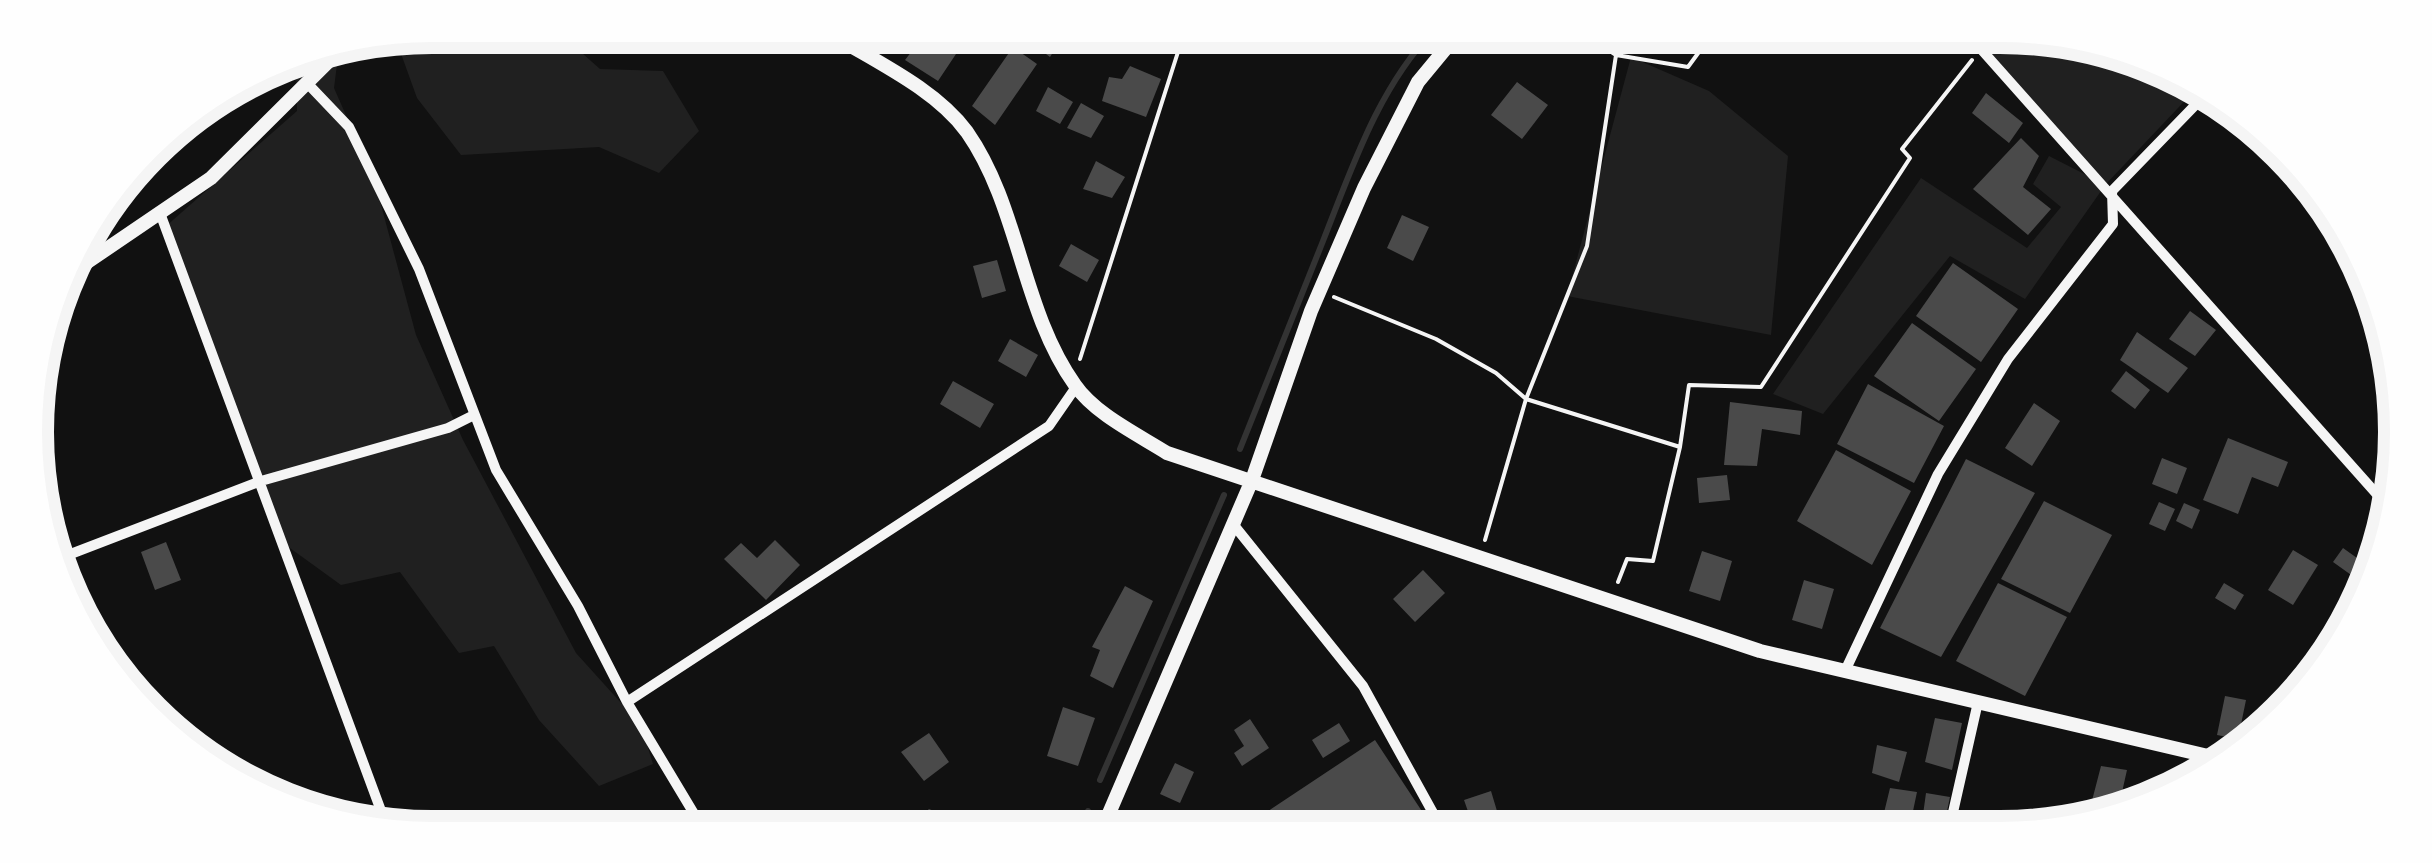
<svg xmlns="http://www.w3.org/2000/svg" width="2432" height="863" viewBox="0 0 2432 863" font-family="'Public Sans',sans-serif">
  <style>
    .green { fill: #202020 }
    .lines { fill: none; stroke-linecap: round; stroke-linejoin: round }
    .stream { stroke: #333; stroke-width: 6 }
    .building { fill: #4a4a4a }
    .path { stroke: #f5f5f5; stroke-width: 4 }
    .minor { stroke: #f5f5f5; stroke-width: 10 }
    .tertiary { stroke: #f5f5f5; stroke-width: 14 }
    .rim { fill: none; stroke: #f5f5f5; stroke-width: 12 }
  </style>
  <rect width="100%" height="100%" fill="#111"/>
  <path class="green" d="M432,30H556L600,69L663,71L699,131L659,173L599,147L461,155L417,98L395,37Z
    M1965,30L2104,44L2196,89L2106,184L2025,299L1950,256L1823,414L1773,394L1921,178L2027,248L2061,207L2033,184L2049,156L2102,183Z
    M339,48L334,88L374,179L416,335L463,440L576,653L641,725L653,764L599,786L539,720L494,646L459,653L400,572L341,585L283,543L165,227L297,111L296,57Z
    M1631,57L1709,91L1788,156L1771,335L1567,296Z"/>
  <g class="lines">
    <path class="stream" d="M1240,449C1268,380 1295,310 1323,241C1352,168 1378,88 1434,30
      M1100,780L1224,495
      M1079,832L1088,811"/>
  </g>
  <path class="building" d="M928,30H972L938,81L905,60Z
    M1014,30H1067L1050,57Z
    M1815,30H1836L1827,41Z
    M1013,47L1037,64L995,125L972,106Z
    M1130,66L1161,79L1146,117L1102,101L1109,77L1122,79Z
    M1517,82L1548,105L1522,139L1491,115Z
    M1048,87L1073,102L1060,124L1036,111Z
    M1986,93L2023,123L2009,143L1972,113Z
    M1081,103L1104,116L1091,138L1067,128Z
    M2021,138L2039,156L2023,187L2051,209L2028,235L1973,189Z
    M1096,161L1125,177L1112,198L1083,189Z
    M1402,215L1429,227L1413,261L1387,248Z
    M1071,244L1099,260L1087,282L1059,266Z
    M997,260L1006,291L982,298L973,266Z
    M1953,263L2018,309L1981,362L1916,316Z
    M2190,311L2216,330L2195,356L2169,339Z
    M1912,323L1976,369L1939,421L1874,376Z
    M2137,332L2188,368L2168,393L2120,360Z
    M1010,339L1038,355L1026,377L998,361Z
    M2126,371L2150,390L2135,409L2111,391Z
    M953,381L994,404L980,428L940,404Z
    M1868,384L1944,426L1914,483L1837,444Z
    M1730,402L1802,411L1800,435L1762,429L1757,466L1724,465Z
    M2034,403L2060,421L2032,466L2005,448Z
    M2228,438L2288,462L2278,487L2252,477L2238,514L2203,500Z
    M1836,450L1911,491L1872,565L1797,521Z
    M2162,458L2187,468L2177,494L2152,484Z
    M1966,459L2035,493L1941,657L1880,628Z
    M1727,475L1730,500L1699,503L1697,478Z
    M2044,501L2112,535L2070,613L2001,579Z
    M2159,502L2175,509L2165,531L2149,524Z
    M2184,503L2200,510L2192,529L2176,521Z
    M775,540L800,565L766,600L724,559L741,543L757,558Z
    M166,542L181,580L155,590L141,552Z
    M2343,548L2364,563L2354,577L2333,562Z
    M2293,550L2318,565L2293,605L2268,590Z
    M1702,551L1732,561L1720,601L1689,591Z
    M1423,570L1445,593L1415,622L1393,599Z
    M1804,580L1834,589L1822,629L1792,620Z
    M1998,583L2067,617L2025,696L1956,661Z
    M2224,583L2244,595L2235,610L2215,598Z
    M1125,586L1153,601L1113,688L1090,676L1100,650L1092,647Z
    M2361,596L2363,597L2350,627L2343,622Z
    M2225,696L2246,700L2238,739L2217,735Z
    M1063,707L1095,718L1078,766L1047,756Z
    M1935,718L1962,723L1952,770L1925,762Z
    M1250,719L1269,748L1242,766L1234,753L1244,746L1234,730Z
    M1339,723L1350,741L1323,758L1312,740Z
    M929,733L949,762L924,781L901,752Z
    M1375,740L1431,825L1423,831H1260L1253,821Z
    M1877,745L1907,752L1899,782L1872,773Z
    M1175,763L1194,772L1180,803L1160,794Z
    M2101,766L2127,770L2118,810L2093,818L2088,816Z
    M1890,788L1917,792L1909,830L1882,821Z
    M1491,791L1497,811L1471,820L1464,800Z
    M1926,793L1950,797L1943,830L1921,829Z
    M929,809L986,832H902Z
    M2013,815L2040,819L2038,830H2010Z
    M1499,816L1503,831H1470L1468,825Z
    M1217,818L1230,831H1205Z"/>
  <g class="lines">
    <path class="path" d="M1578,30L1616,55L1688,67L1715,30
      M1334,297L1436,339L1496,373L1526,399L1680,447
      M1080,359L1185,30
      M1485,540L1526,399L1587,246L1616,55
      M1618,582L1627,559L1653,561L1680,447L1689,385L1761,387L1910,158L1902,149L1972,60"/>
    <path class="minor" d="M1964,30L2390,509
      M1982,48L1991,30
      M308,84L349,127L419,269L496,470L578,606L627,702L705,832
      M160,213L387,827
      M1233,524L1363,686L1443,831
      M55,560L261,481L448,428L472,416
      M1845,671L1938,474L2008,359L2113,224L2112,191L2206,94
      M627,702L1049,426L1076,387
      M1949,830L1978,702"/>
    <path class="tertiary" d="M824,30C870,59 934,87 967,132C1020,208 1021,309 1075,385C1095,414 1137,434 1167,453L1760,651L2225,760
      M67,270L86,263L211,178L342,48
      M1101,832L1252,480L1311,311L1364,188L1418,82L1461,30"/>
  </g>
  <path d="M0 0H2432V863H0ZM432 48H2000A384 384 0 0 1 2384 432V432A384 384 0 0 1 2000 816H432A384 384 0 0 1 48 432V432A384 384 0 0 1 432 48Z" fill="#fefefe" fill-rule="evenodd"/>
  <path class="rim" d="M432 48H2000A384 384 0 0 1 2384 432V432A384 384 0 0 1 2000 816H432A384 384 0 0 1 48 432V432A384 384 0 0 1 432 48Z"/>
</svg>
